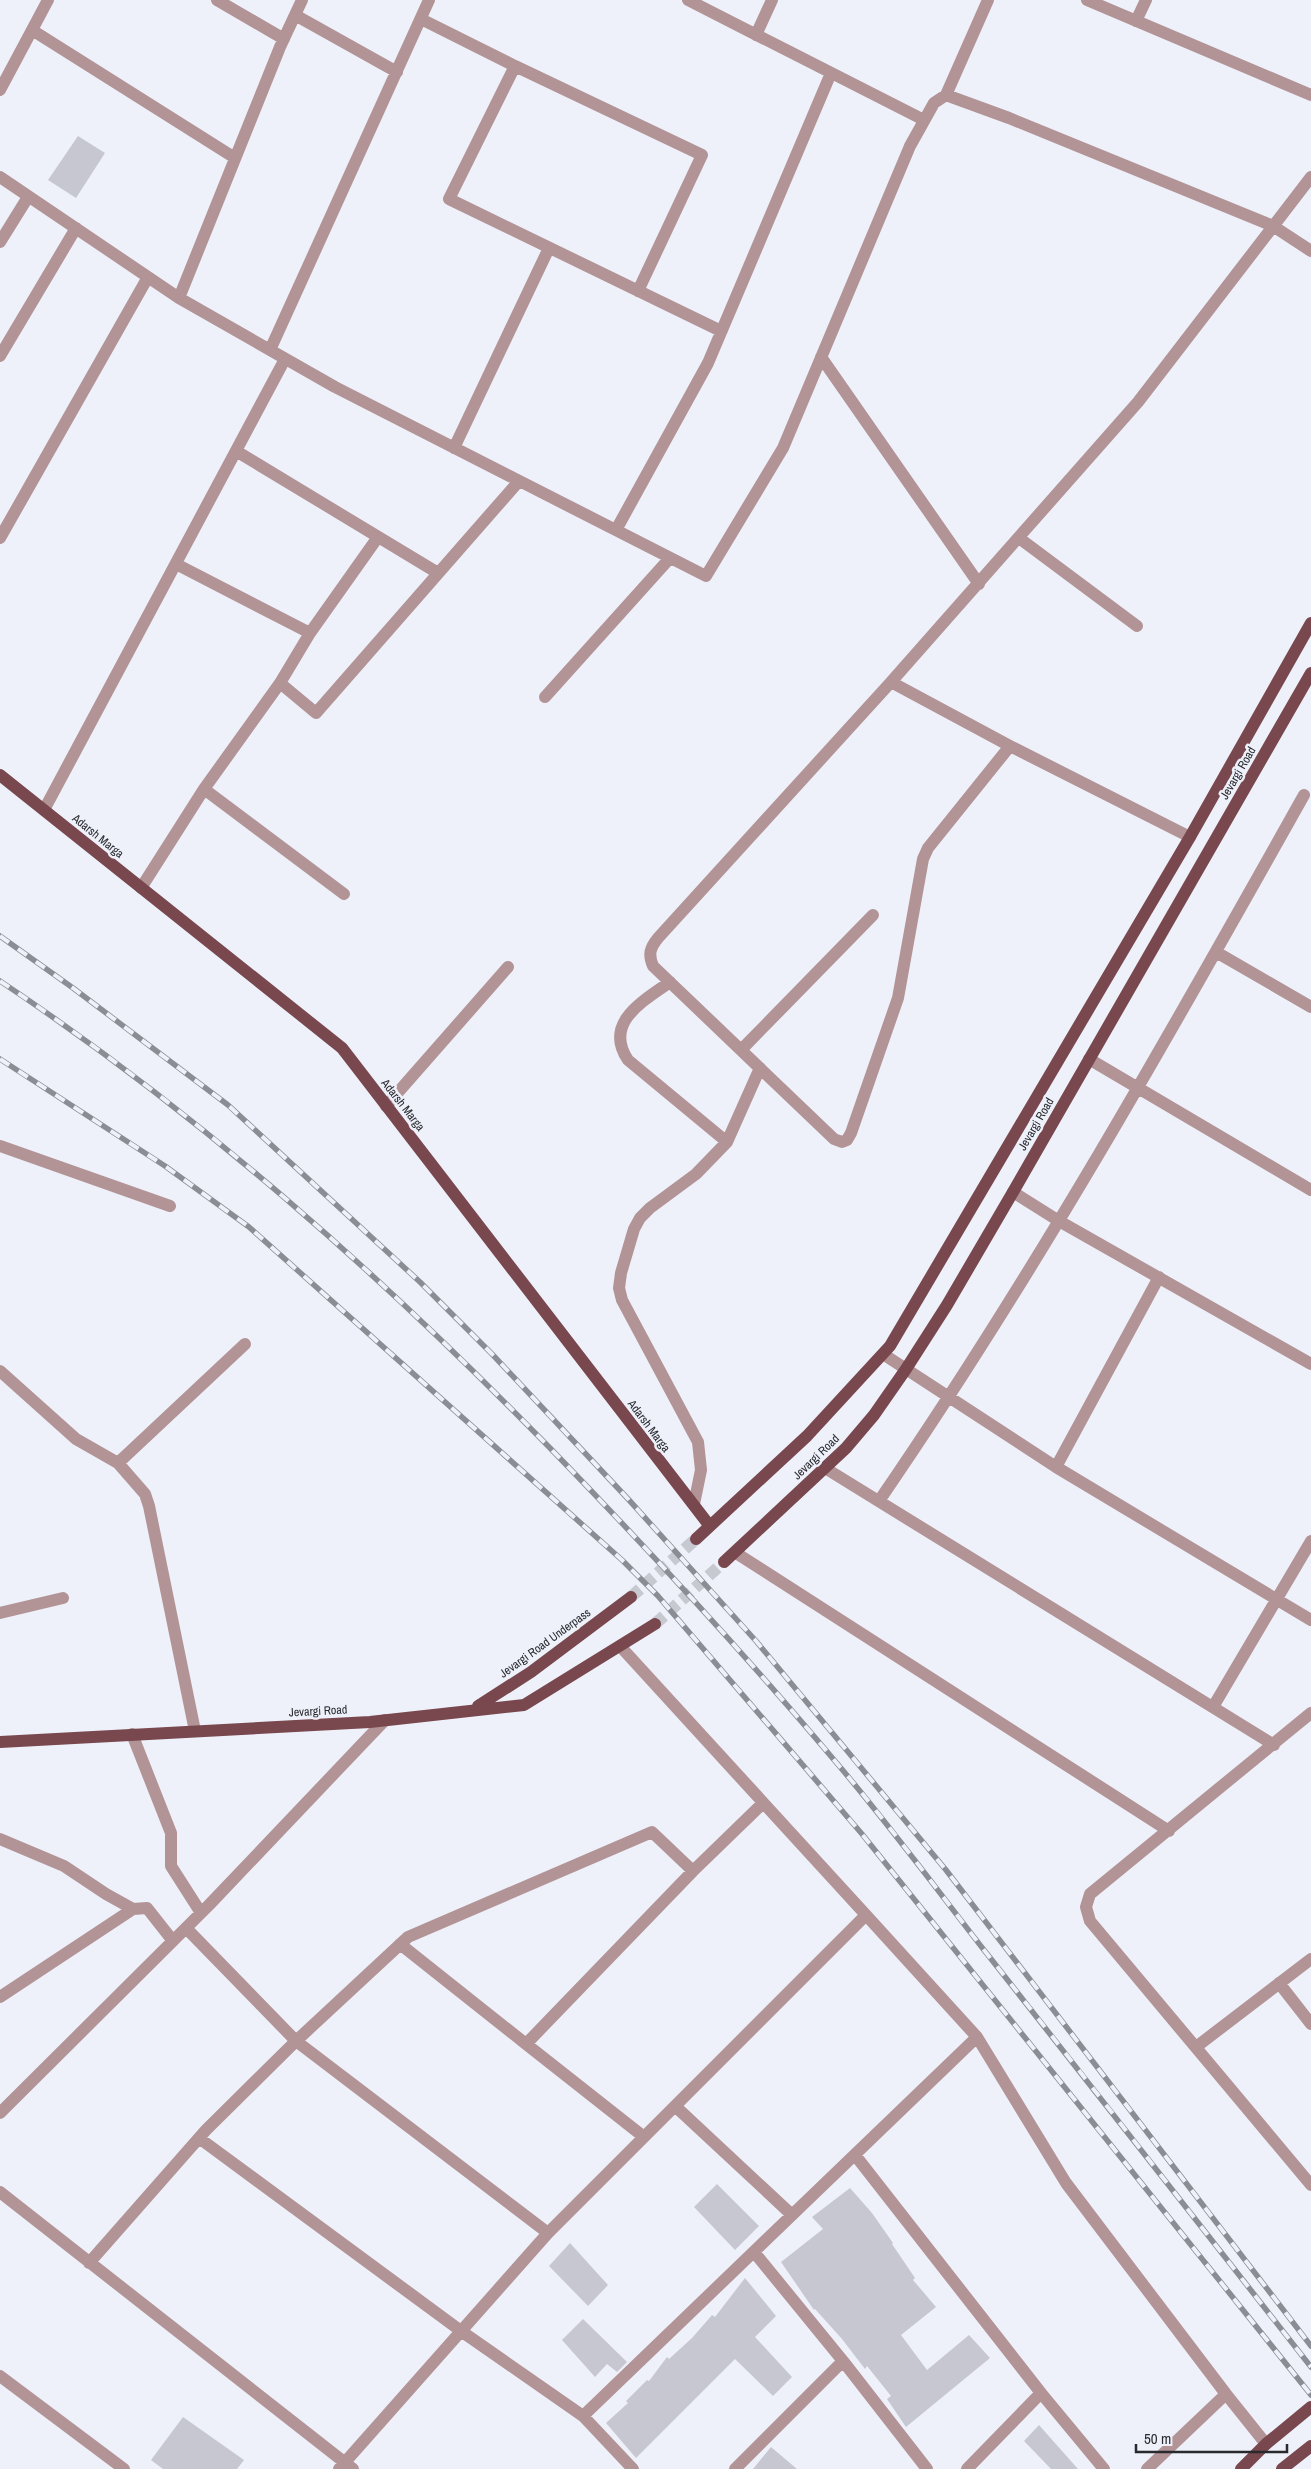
<svg xmlns="http://www.w3.org/2000/svg" width="1311" height="2469" viewBox="0 0 1311 2469" font-family="'Archivo Narrow',sans-serif">
  <style>
    .building { fill: #c7c7d1 }
    .lines { fill: none; stroke-linecap: round; stroke-linejoin: round }
    .major-tunnel { stroke: #c7c9d1; stroke-width: 12; stroke-dasharray: 12 6; stroke-linecap: butt }
    .minor { stroke: #b29497; stroke-width: 12 }
    .major { stroke: #79484f; stroke-width: 12 }
    .rail-casing { stroke: #8b8d94; stroke-width: 5.5 }
    .rail { stroke: #eef1fa; stroke-width: 4; stroke-dasharray: 11; stroke-linecap: butt }
    .labels { text-anchor: middle; dominant-baseline: central; stroke-width: 5; stroke-linejoin: round; paint-order: stroke }
    .street-label { font-size: 12px; fill: #292a2e; stroke: #eef1fa }
  </style>
  <rect width="100%" height="100%" fill="#eef1fa"/>
  <path class="building" d="M78,136L105,153L76,198L48,180Z
    M717,2184L759,2226L735,2250L694,2207Z
    M850,2188L872,2213L893,2243L892,2244L915,2278L913,2280L936,2307L901,2335L927,2370L969,2335L990,2358L906,2427L887,2399L891,2396L867,2366L865,2369L842,2339L815,2309L814,2310L781,2262L823,2229L812,2217Z
    M570,2243L608,2285L588,2306L549,2266Z
    M745,2278L776,2316L755,2337L792,2377L773,2396L735,2359L636,2458L606,2423L628,2403L626,2401L647,2380L649,2381L667,2357L669,2359L692,2338L712,2315L715,2317Z
    M583,2319L627,2362L617,2372L607,2364L595,2377L562,2340Z
    M183,2417L244,2460L237,2469H163L151,2460Z
    M1039,2425L1078,2469H1051L1024,2441Z
    M771,2447L797,2469H753Z"/>
  <g class="lines">
    <path class="major-tunnel" d="M631,1597L696,1539
      M655,1624L724,1562"/>
    <path class="minor" d="M217,0L284,39
      M688,0L924,120
      M1087,0L1311,95
      M295,15L397,72
      M421,19L515,66
      M1136,21L1146,0
      M32,30L235,158
      M756,35L772,0
      M0,90L48,0
      M946,95L988,0
      M0,177L179,298L335,387L706,576L783,448L910,146L934,103L946,95L1009,118L1273,226L1311,251
      M0,242L28,197
      M638,291L702,155L515,66L449,199L721,331
      M179,298L280,47L302,0
      M270,350L429,0
      M0,356L76,228
      M821,357L979,584
      M454,448L549,248
      M236,451L438,573
      M616,530L708,363L831,73
      M0,538L148,277
      M1019,538L1137,626
      M176,564L310,633
      M891,682L658,938C650,948 648,954 653,966L834,1139L842,1142L847,1140L851,1133L898,998L923,859L928,848L1010,746
      M280,683L310,633L378,537
      M545,697L670,558
      M204,789L280,683L316,713L519,481
      M44,810L285,359
      M1190,837L1010,746L891,682L1138,402L1311,177
      M141,888L204,789L344,894
      M1216,952L1311,1007
      M670,982C643,1001 603,1023 628,1060L727,1142
      M741,1050L873,915
      M1089,1059L1311,1190
      M386,1106L508,967
      M0,1146L170,1206
      M1013,1192L1059,1221L1311,1364
      M883,1354L1056,1467L1311,1620
      M0,1371L76,1439L118,1463
      M1056,1467L1159,1277
      M825,1468L1274,1745
      M879,1501C1035,1274 1170,1034 1304,795
      M694,1504L701,1470L698,1442L622,1300L619,1288L621,1273L634,1229L640,1218L650,1208L696,1174L727,1142L760,1068
      M736,1553L1169,1831
      M0,1613L63,1598
      M1213,1707L1311,1541
      M1311,1713L1090,1894L1086,1907L1090,1921L1311,2185
      M195,1731L149,1506L145,1494L118,1463L245,1344
      M132,1734L171,1833V1866L201,1913
      M0,1839L64,1866L106,1894L133,1909
      M866,1915L977,2037L1066,2183L1226,2394L1266,2444
      M186,1928L296,2041L548,2233
      M400,1944L526,2044L693,1871L763,1803
      M1279,1983L1311,2024
      M0,1997L133,1909L147,1908L173,1941
      M526,2044L644,2137
      M1196,2047L1311,1959
      M675,2106L792,2215
      M0,2113L209,1905L385,1720
      M199,2138L461,2331L583,2416L977,2037
      M855,2155L1041,2393
      M0,2192L353,2469
      M754,2252L843,2361L927,2469
      M89,2263L206,2130L296,2041L408,1937L652,1832L693,1871
      M0,2376L124,2469
      M583,2416L633,2469
      M339,2469L548,2233L866,1915L620,1646
      M735,2469L843,2361
      M967,2469L1041,2393L1104,2469
      M1147,2469L1226,2394"/>
    <path class="major" d="M0,775L342,1048L709,1525
      M696,1539L807,1436L890,1346L1190,837L1311,623
      M724,1562L846,1448L874,1415L906,1369L947,1305L1013,1192L1311,673
      M478,1706L531,1672L631,1597
      M0,1742L370,1722L524,1705L655,1624
      M1241,2469L1266,2444L1311,2407
      M1282,2469L1311,2446"/>
    <g class="rail-casing">
      <path id="rail" d="M0,936L73,988L228,1105L420,1282L492,1354L629,1500L756,1641L946,1870L1311,2346
        M0,981C201,1115 381,1275 550,1448C648,1549 744,1653 835,1761C887,1822 935,1887 984,1950C1094,2089 1202,2228 1311,2367
        M0,1059L165,1166L249,1227L622,1560L658,1596L862,1834L1311,2395"/>
    </g>
    <use href="#rail" class="rail"/>
  </g>
  <g class="labels">
    <g class="street-label">
      <text transform="translate(1238 773) rotate(-60)">Jevargi Road</text>
      <text transform="translate(98 836) rotate(39)">Adarsh Marga</text>
      <text transform="translate(403 1105) rotate(52)">Adarsh Marga</text>
      <text transform="translate(1036 1124) rotate(-60)">Jevargi Road</text>
      <text transform="translate(649 1426) rotate(53)">Adarsh Marga</text>
      <text transform="translate(816 1457) rotate(-44)">Jevargi Road</text>
      <text transform="translate(545 1643) rotate(-36)">Jevargi Road Underpass</text>
      <text transform="translate(318 1711) rotate(-3)">Jevargi Road</text>
    </g>
  </g>
  <path d="M1136 2444v8h151v-8" fill="none" stroke="#292a2e" stroke-width="2.5"/>
  <text x="1144" y="2444" font-size="15" fill="#292a2e" stroke="#eef1fa" stroke-width="4" paint-order="stroke">50 m</text>
</svg>
